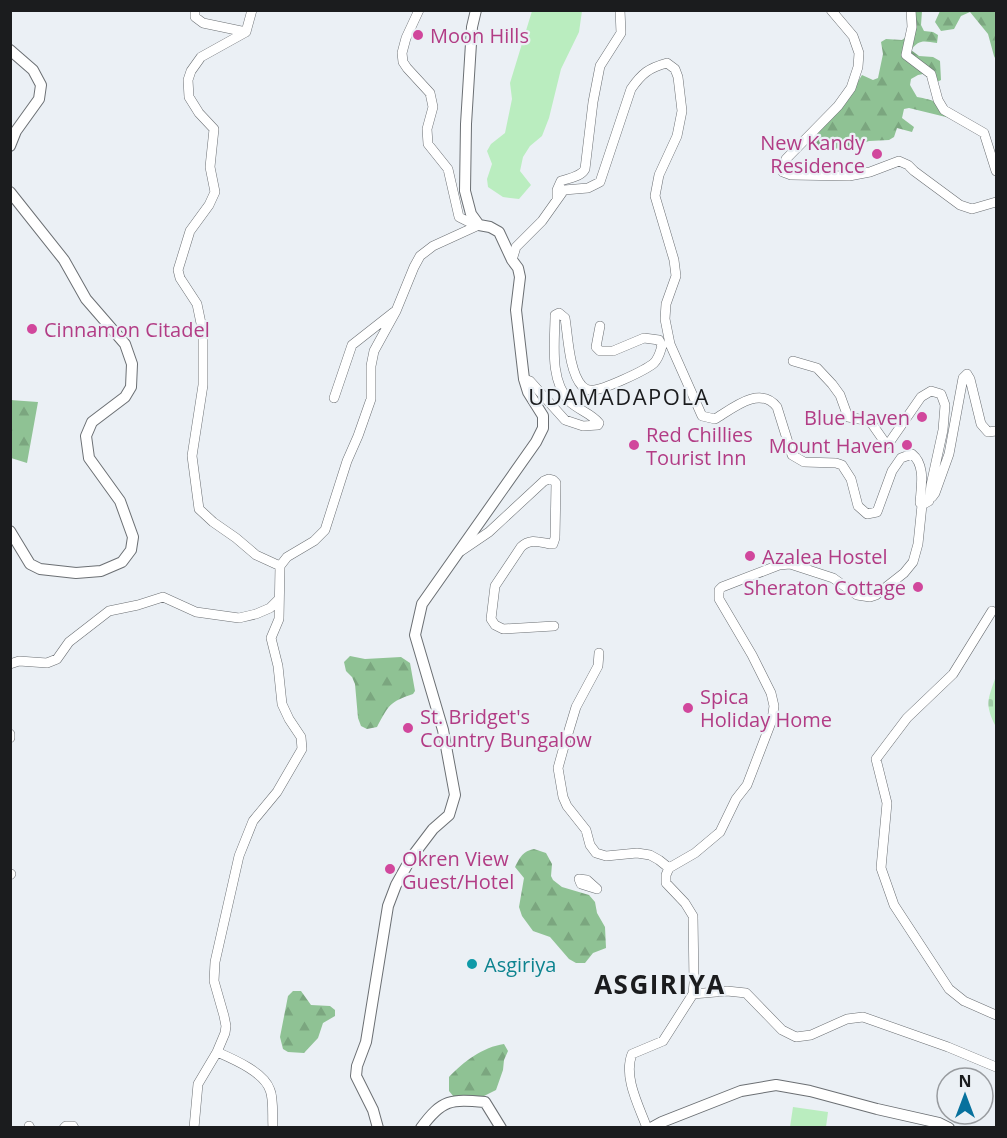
<svg xmlns="http://www.w3.org/2000/svg" width="1007" height="1138" viewBox="0 0 1007 1138" font-family="'Open Sans',sans-serif">
  <style>
    .grass { fill: #baedbf }
    .forest { fill: url(#forest-firs) }
    .cemetery { fill: url(#cemetery-stones) }
    .lines { fill: none; stroke-linecap: round; stroke-linejoin: round }
    .minor-casing { stroke: #6b6f73; stroke-width: 10 }
    .tertiary-casing { stroke: #6b6f73; stroke-width: 12 }
    .minor { stroke: #fff; stroke-width: 9 }
    .tertiary { stroke: #fff; stroke-width: 10 }
    .hotel-dot { fill: #d1479c; stroke: #ebf0f5; stroke-width: 2 }
    .culture-dot { fill: #0f9aa8; stroke: #ebf0f5; stroke-width: 2 }
    .labels { text-anchor: middle; dominant-baseline: central; stroke-width: 4.5; stroke-linejoin: round; paint-order: stroke }
    .hotel-label { font-size: 20px; fill: #b23c85; stroke: #ebf0f5; text-anchor: start }
    .culture-label { font-size: 20px; fill: #0d838f; stroke: #ebf0f5; text-anchor: start }
    .quarter-label { font-size: 22px; letter-spacing: 1.5px; fill: #1b1c1e; stroke: #ebf0f5 }
    .district-label { font-size: 26px; font-weight: bold; letter-spacing: 1.5px; fill: #1b1c1e; stroke: #ebf0f5 }
  </style>
  <defs>
    <pattern id="forest-firs" width="22" height="20" patternUnits="userSpaceOnUse" patternTransform="scale(1.5)"><rect width="22" height="20" fill="#8fc294"/><path d="M5 1l3.5 6h-7zM16 11l3.5 6h-7z" fill="#7ba67f"/></pattern>
    <pattern id="cemetery-stones" width="16" height="16" patternUnits="userSpaceOnUse" patternTransform="scale(1.5)"><rect width="16" height="16" fill="#baedbf"/><path d="M2 7V4a2 2 0 0 1 4 0v3zM10 15v-3a2 2 0 0 1 4 0v3z" fill="#9fcba4"/></pattern>
  </defs>
  <rect width="100%" height="100%" fill="#ebf0f5"/>
  <path class="grass" d="M532,11H582L579,32L561,69L549,118L542,136L530,146L523,157L520,171L531,185L519,199L503,197L488,187L487,179L492,164L487,151L491,144L505,133L512,99L510,83Z
    M793,1107L828,1112L826,1127H790Z"/>
  <path class="forest" d="M908,11H922L921,25L924,31L933,32L938,35L937,43C924,41 919,39 911,50L919,56L933,57L940,61L941,80L937,82L932,81L923,74L918,75L911,79L910,85L917,97C933,100 943,102 950,118L909,108L904,109L902,118L914,127L912,132L897,128L894,137L889,140L869,141L851,148L823,149L805,142L840,110L862,75L873,80L878,78L883,54L881,42L886,39L902,40L909,35Z
    M940,11H996V60L994,56L988,34L970,12L961,16L954,29L941,31L935,22Z
    M10,400L38,402L27,463L11,458Z
    M350,656L365,659L401,657L410,663L415,691L413,694C389,702 389,705 377,727L367,729L361,726L358,718L355,684L352,677L346,671L344,662Z
    M534,849L546,853L552,864L551,876L553,880L562,887L589,895L595,902L597,913L605,927L606,948L593,953L585,963H576L569,959L550,937L533,931L522,916L519,907L524,878L515,867C520,857 523,851 534,849Z
    M293,991H301L311,1005L330,1006L335,1010V1016L323,1023L318,1038L304,1053L288,1052L283,1049L280,1037L288,996Z
    M504,1044L508,1051L504,1060L503,1070L496,1090L484,1096L454,1097L449,1091V1077C463,1062 483,1047 504,1044Z"/>
  <path class="cemetery" d="M996,676V727C984,703 988,700 996,676Z"/>
  <g class="lines">
    <g class="minor-casing">
      <path id="minor" d="M195,10V17L203,23L246,32
        M252,10L246,32L201,57L191,71L188,80L189,97L199,113L214,129L210,167L215,192L209,205L190,231L178,270L180,278L197,304L203,333V385L192,456L199,509L213,522L236,538L256,555L280,566
        M419,10L406,38L402,53L403,62L407,68L430,93L433,107L427,129L428,144L448,169L459,217L469,222L479,225
        M831,10L853,36L859,53L858,67L851,88L838,106L786,159L783,172L791,175L849,176L870,172L899,161L908,165L914,171L960,205L972,209L996,202
        M911,10L912,27L906,55L931,74L938,100L944,110L984,133L996,171
        M557,199V190L561,181C569,178 581,177 585,169L593,102L600,66L621,33L620,10
        M512,260L516,247L542,221L564,190L588,188L600,182L631,89C642,73 649,68 667,63L675,69L678,77L682,111L677,136L659,175L655,196L674,260L676,276L666,304L665,319L670,344L702,416L715,419C733,408 760,385 777,407L792,455L804,462L836,463L842,465L851,479L858,506L867,514L877,512L892,471L901,458L912,454C926,465 921,487 920,503L922,505L929,501
        M793,361L817,368L832,384L840,395L848,417L870,421L886,444L889,443L921,397L931,391L941,394L945,405L943,430L931,485L929,501
        M524,379L530,381L565,420L583,426L598,425L599,423C591,413 578,410 569,401C549,379 555,342 555,315L559,313L565,318C568,336 569,372 582,386C584,388 586,390 590,390C600,392 646,370 654,363C659,358 660,352 662,346L659,340L644,338L613,351H600L596,347L600,326
        M334,398L352,345L394,312
        M932,497L935,493L949,454L963,378L967,374L970,379L981,424L988,432L996,431
        M461,551L489,532L544,481L549,479L553,480L556,483L555,538L553,544H550C539,542 530,538 521,547L495,586L491,619L495,625L503,629L554,626
        M992,611L953,674L907,718L876,759L887,803L881,868L894,905L949,989L964,1001L996,1015
        M599,653L598,666L576,707L563,750L558,768L563,797L567,806L586,830L590,845L596,853L606,856L637,853L650,855L659,860L669,868
        M10,664L19,661L47,663L57,659L69,642L109,611L138,605L163,597L196,612L239,618L256,614L270,608L278,600
        M10,734V738
        M10,875L11,874
        M579,879L587,880L597,889L581,884Z
        M693,994L727,991L746,993L782,1030L796,1037L811,1035L847,1019L863,1017L948,1047L996,1067
        M217,1052C233,1059 264,1072 270,1090C274,1099 272,1117 273,1128
        M29,1126L30,1128
        M64,1128L66,1126H73L74,1128
        M194,1128L198,1084L217,1052L225,1033L226,1026L224,1016L214,981L215,962L239,856L253,821L277,792L302,749L301,737L289,719L282,704L278,666L271,638L279,619L280,566L287,557L314,541L325,530L347,461L358,436L371,399V366L374,351L396,311L414,267L420,256L433,246L479,225
        M647,1128C639,1106 623,1077 632,1054L663,1041L693,994L694,983L693,916L685,903L666,883V875L669,868L695,853L720,832L736,799L747,785L772,720L774,706L771,693L752,655L719,599V590L722,587L779,565L790,564L833,578L857,595L870,597L876,595L904,573L913,562L918,544L922,505"/>
    </g>
    <g class="tertiary-casing">
      <path id="tertiary" d="M10,50L33,70L41,85L39,99L16,131L10,146
        M10,192L64,260L86,299L125,344L132,364L131,387L125,397L92,422L86,436L89,458L120,501L133,537L131,550L122,562L101,571L76,573L40,569L30,564L10,531
        M378,1128L373,1110L356,1076L357,1066L366,1042L388,906L396,885L411,858L433,829L449,815L455,795L443,730L415,635L422,604L536,442L543,428V416L528,392L524,379L516,310L520,277L518,268L512,260L499,232L490,227L479,225L471,214L465,191L466,124L472,27L476,10
        M421,1128C442,1099 451,1099 485,1102L501,1128
        M651,1128L662,1122L741,1091L776,1085L810,1091L877,1109L939,1123L949,1128"/>
    </g>
    <use href="#minor" class="minor"/>
    <use href="#tertiary" class="tertiary"/>
  </g>
  <g class="hotel-dot">
    <circle cx="418" cy="35" r="6"/>
    <circle cx="877" cy="154" r="6"/>
    <circle cx="32" cy="329" r="6"/>
    <circle cx="922" cy="417" r="6"/>
    <circle cx="634" cy="445" r="6"/>
    <circle cx="907" cy="445" r="6"/>
    <circle cx="750" cy="556" r="6"/>
    <circle cx="918" cy="587" r="6"/>
    <circle cx="688" cy="708" r="6"/>
    <circle cx="408" cy="728" r="6"/>
    <circle cx="390" cy="869" r="6"/>
  </g>
  <circle class="culture-dot" cx="472" cy="964" r="6"/>
  <g class="labels">
    <g class="hotel-label">
      <text x="430" y="35">Moon Hills</text>
      <text x="865" y="142" text-anchor="end">New Kandy<tspan x="865" dy="23">Residence</tspan></text>
      <text x="44" y="329">Cinnamon Citadel</text>
      <text x="910" y="417" text-anchor="end">Blue Haven</text>
      <text x="646" y="434">Red Chillies<tspan x="646" dy="23">Tourist Inn</tspan></text>
      <text x="895" y="445" text-anchor="end">Mount Haven</text>
      <text x="762" y="556">Azalea Hostel</text>
      <text x="906" y="587" text-anchor="end">Sheraton Cottage</text>
      <text x="700" y="696">Spica<tspan x="700" dy="23">Holiday Home</tspan></text>
      <text x="420" y="716">St. Bridget's<tspan x="420" dy="23">Country Bungalow</tspan></text>
      <text x="402" y="858">Okren View<tspan x="402" dy="23">Guest/Hotel</tspan></text>
    </g>
    <g class="culture-label">
      <text x="484" y="964">Asgiriya</text>
    </g>
    <g class="quarter-label">
      <text x="619" y="396">UDAMADAPOLA</text>
    </g>
    <g class="district-label">
      <text x="660" y="984">ASGIRIYA</text>
    </g>
  </g>
  <rect width="1007" height="1138" fill="none" stroke="#1b1c1e" stroke-width="24"/>
  <g transform="translate(965 1096)"><circle r="28" fill="#ebf0f5" stroke="#989b9f" stroke-width="1.5"/>
  <path d="M0-4.5L10 22L0 15L-10 22Z" fill="#07719d"/>
  <text y="-9" font-size="16" font-weight="bold" text-anchor="middle" fill="#1b1c1e">N</text>
  </g>
</svg>
